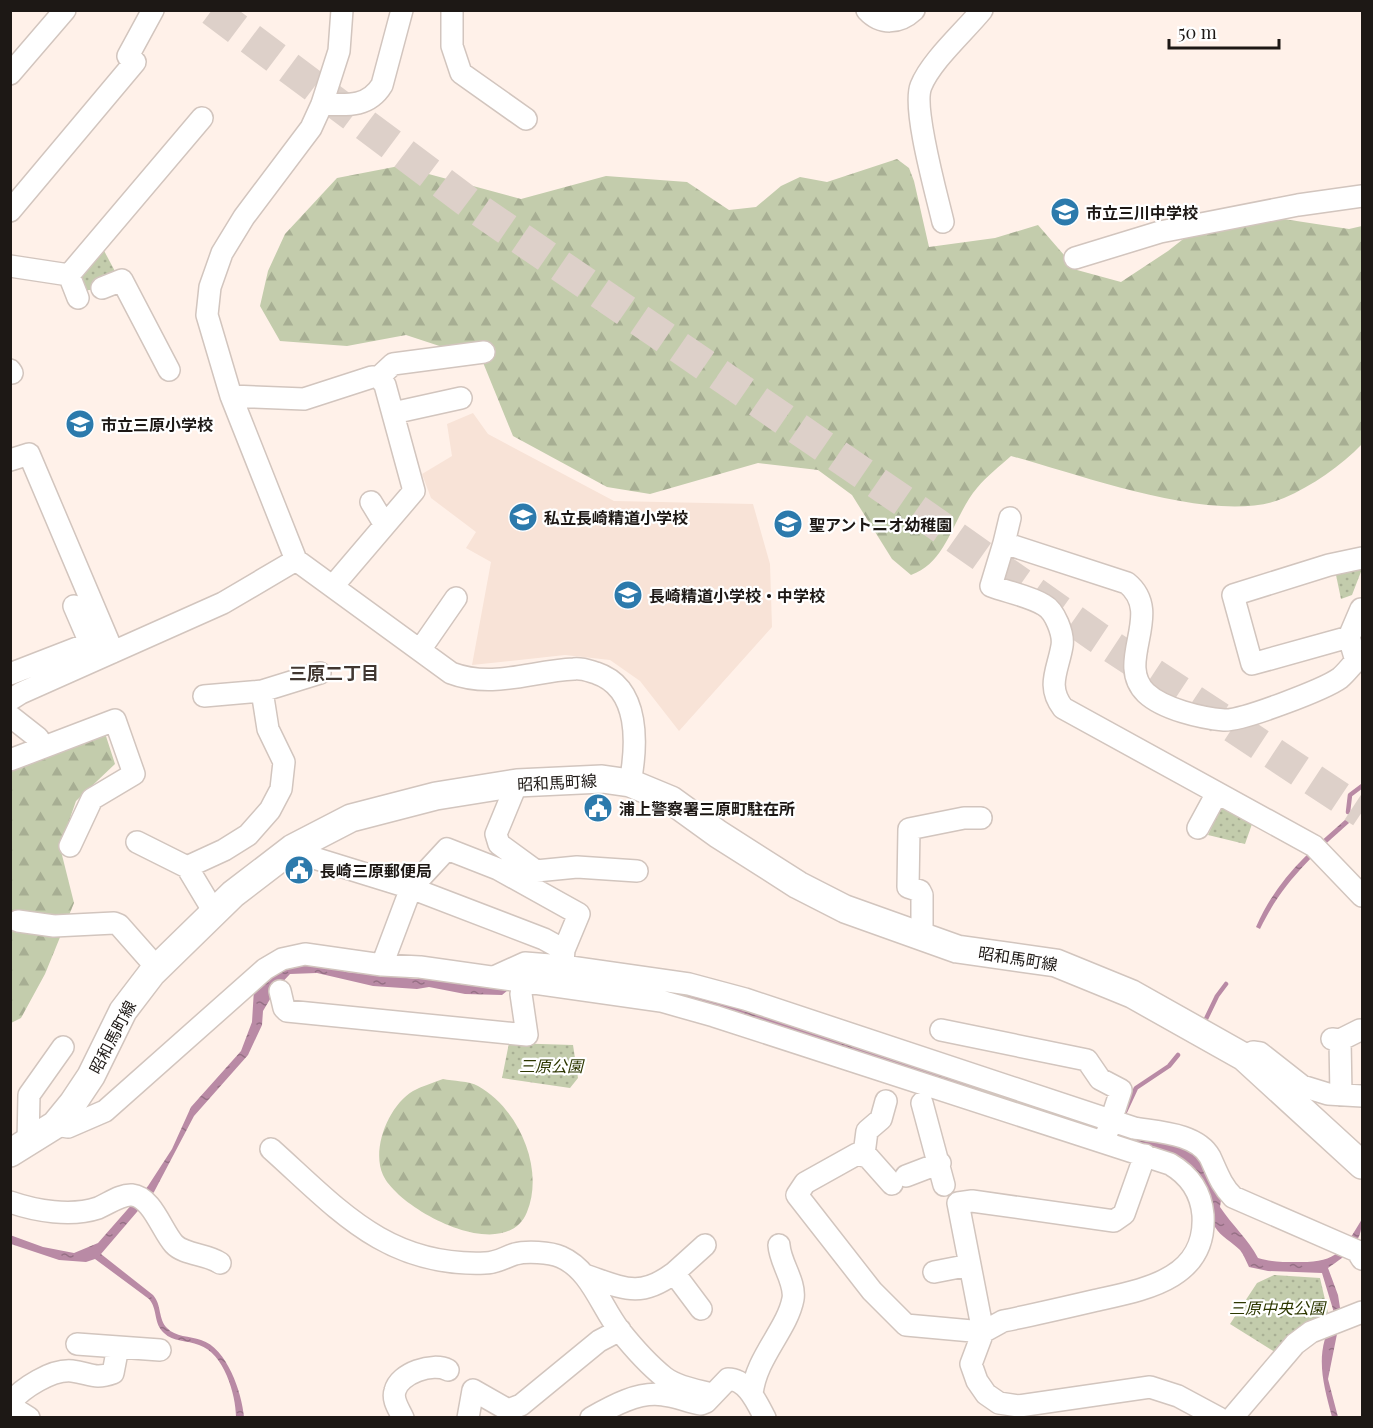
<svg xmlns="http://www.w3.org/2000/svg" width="1373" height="1428" viewBox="0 0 1373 1428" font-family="'Playfair Display','Noto Sans JP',serif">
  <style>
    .built { fill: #f8e3d7 }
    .green { fill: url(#green-dots) }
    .forest { fill: url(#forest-firs) }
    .water { fill: url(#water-ripples) }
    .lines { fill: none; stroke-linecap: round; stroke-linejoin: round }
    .stream { stroke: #b98aa5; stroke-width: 4.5 }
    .highway-tunnel { stroke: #ddd0c9; stroke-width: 32; stroke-dasharray: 32 16; stroke-linecap: butt }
    .minor-casing { stroke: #d2c5be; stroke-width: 24 }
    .major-casing { stroke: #d2c5be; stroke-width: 30 }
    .minor { stroke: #fff; stroke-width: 21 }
    .major { stroke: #fff; stroke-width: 27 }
    .labels { text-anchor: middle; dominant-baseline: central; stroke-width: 4.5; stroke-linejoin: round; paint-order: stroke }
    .poi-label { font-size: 16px; font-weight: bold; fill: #1d1815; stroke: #fff; text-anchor: start }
    .street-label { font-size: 16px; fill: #1d1815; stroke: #fff }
    .park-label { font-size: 16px; font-style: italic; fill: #2d3700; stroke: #fff }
    .neighbourhood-label { font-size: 18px; font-weight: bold; fill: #413731; stroke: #fff }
  </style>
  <defs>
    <pattern id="green-dots" width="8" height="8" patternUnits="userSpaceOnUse" patternTransform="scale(1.5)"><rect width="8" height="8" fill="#c3ccac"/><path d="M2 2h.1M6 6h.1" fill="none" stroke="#a7ae93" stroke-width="1.8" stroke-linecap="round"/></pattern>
    <pattern id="forest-firs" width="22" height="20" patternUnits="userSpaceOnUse" patternTransform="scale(1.5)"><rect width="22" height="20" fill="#c3ccac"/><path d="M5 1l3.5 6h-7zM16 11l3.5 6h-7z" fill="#a7ae93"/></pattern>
    <pattern id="water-ripples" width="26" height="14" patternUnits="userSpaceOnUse" patternTransform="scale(1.5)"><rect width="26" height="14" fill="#b98aa5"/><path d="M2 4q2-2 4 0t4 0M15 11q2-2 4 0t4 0" fill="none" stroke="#967085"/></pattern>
  </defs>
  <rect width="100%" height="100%" fill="#fff1e9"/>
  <path class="built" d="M473,413L488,434L614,501L753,504L770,564L772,627L679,731L640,681L610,660L565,655L472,665L491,562L466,548L476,532L431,498L422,474L452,456L447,424Z"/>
  <path class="green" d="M101,245L118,277L90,290L79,291L73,276Z
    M1362,569L1352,595L1341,599L1336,575Z
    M1221,807L1252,824L1245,844L1208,835Z
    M509,1043L573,1045L578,1078L570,1088L502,1078Z
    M1274,1275L1320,1278L1329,1317L1275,1352L1230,1324L1257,1283Z"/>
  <path class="forest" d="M897,159L909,168L914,181L929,247L995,238L1038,225L1077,270L1121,282L1168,251L1215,214L1277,218L1349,229L1362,226V444C1341,466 1312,486 1284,498C1218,527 1079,474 1011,456C1000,466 987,476 977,488C953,516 948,562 911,575L892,559L852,495L818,470L758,463L650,494L607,487L513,436L482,360L406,335L347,346L280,341L260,306L268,271L285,234L337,178L399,166L521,199L606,176L687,182L729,210L756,207L781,186L800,177L827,182Z
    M104,730L115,764L76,801L60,847L74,903L45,974L21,1018L11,1023V766Z
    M443,1079C453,1081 469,1081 478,1086C518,1108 545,1168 527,1212C505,1266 399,1210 383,1175C371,1149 389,1105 413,1091C422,1086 433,1083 443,1079Z"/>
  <path class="water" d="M1346,819L1349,823C1312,856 1282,883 1260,929L1256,927C1277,879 1308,853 1346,819Z
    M317,961L346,972L417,979L512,972L719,996L1196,1147L1222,1193L1220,1207C1232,1225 1248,1239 1258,1258C1271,1262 1283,1262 1296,1262C1337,1263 1342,1252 1362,1219C1362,1244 1347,1255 1328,1268L1338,1295L1341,1314L1328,1379L1338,1417H1332C1322,1379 1314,1352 1335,1316L1322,1273L1268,1271L1249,1267C1246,1261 1244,1255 1240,1250C1232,1242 1221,1237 1215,1227C1205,1205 1212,1181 1186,1163L716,1006L513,986L502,995L465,994L429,987L417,989L373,986L317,973L290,974L276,989L263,1011L262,1025L248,1055L194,1116L154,1192L101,1254L153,1295C162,1305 158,1319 167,1328C175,1337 190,1336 201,1340C227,1348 242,1393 244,1417H236C236,1395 224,1353 199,1345C187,1340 173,1342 164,1333C153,1323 158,1309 149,1299L95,1259L86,1262L59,1260L11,1244L10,1235L43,1247L74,1253L98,1243L148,1186L172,1149L191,1107L241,1051L252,1022L254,989L276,971Z"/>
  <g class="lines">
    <path class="stream" d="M1348,812L1350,795L1362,786
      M1204,1023L1217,996L1226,984
      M1123,1116L1136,1088L1169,1066L1178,1055"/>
    <path class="highway-tunnel" d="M212,10L476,208L915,509L1097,637L1362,812"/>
    <g class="minor-casing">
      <path id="minor" d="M342,10L339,51L322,104L311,128L244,217L222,253L210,287L207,315L231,396L296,560L451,673C493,689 531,671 574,669C582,668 589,671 596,673C641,688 637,746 630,783
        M452,10V46L461,73L526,119
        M867,10C881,25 899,24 914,10
        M128,56L153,10
        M10,74L65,10
        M322,104C346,105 368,108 382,85L402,10
        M10,211L135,62
        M943,222C937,196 912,108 921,86C931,61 964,32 982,10
        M1075,258L1160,232L1298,205L1362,196
        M10,266L69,275
        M69,275L202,118
        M69,275L78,298
        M102,288L122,280L169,370
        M10,370L12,373
        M379,377L393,364L484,352
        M231,396L304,399L372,377H379L385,385L414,491L333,586
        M393,413L461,398
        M10,460L29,454L113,652
        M371,502L385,525
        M1004,543L1010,518
        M1362,558L1329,565L1233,595L1252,664L1349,637L1356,661C1351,666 1346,673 1340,678C1325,689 1242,721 1224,720C1201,718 1163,709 1146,693C1114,662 1165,614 1127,583L1004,543L991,586C1007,592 1029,596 1044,605C1055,611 1064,634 1062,646C1058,670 1046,686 1063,708L1314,846L1362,896
        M1349,637L1361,609
        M420,650L456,598
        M10,674L90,643L74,606
        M204,696L262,691L320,673
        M10,700L21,693L223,603L296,560
        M10,716L38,738
        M10,760L115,720L134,774L92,799L70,846
        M517,783L496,834L499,844L536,871L577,867L637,871
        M1198,828L1217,793
        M137,842L187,867L224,850L248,835L270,810L281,789L284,762L268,729L262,691
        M293,848L314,858L411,888L544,939L564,950L563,962
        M187,867L214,912
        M18,921L54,926L114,923L119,925L157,968
        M922,938V895L920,891L908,887L909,829L964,818H981
        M382,965L411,888L447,849L498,869L579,914L564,950
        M494,977L525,963L563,966L689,984L745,999L1134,1128C1157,1132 1197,1133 1210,1157C1217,1172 1221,1185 1233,1197L1357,1251L1362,1259
        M280,991L284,1008L287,1011L527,1035L521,994L524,981
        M941,1030L1087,1060L1100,1079L1121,1090L1107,1133
        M1332,1039L1340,1040L1360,1030
        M1340,1040L1341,1095
        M1244,1057L1253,1052L1260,1053L1302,1086L1328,1094L1362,1096
        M922,1103L944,1185
        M55,1125L68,1127L105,1111L265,969L282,959L305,954L382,965L420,967L661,1001L714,1016L1170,1164C1189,1175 1201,1192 1203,1215C1207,1281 1141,1290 1093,1301C1063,1308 1033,1315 1003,1321L983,1332L906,1325L872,1291L797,1195L805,1183L857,1154L868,1157L892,1184
        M28,1143L29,1095L63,1047
        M271,1149C338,1209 386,1267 485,1263C497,1263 505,1257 515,1254C526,1251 550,1252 561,1257C591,1270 601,1307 620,1331C632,1346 649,1365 664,1377C677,1387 696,1390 711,1394
        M864,1154L867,1131L881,1119L886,1101
        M1145,1155L1124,1214L1114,1221L972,1201L958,1203L983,1332L971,1364L977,1381L986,1394L999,1403L1019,1406L1150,1387L1178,1396L1219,1418
        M906,1176L940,1163
        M10,1202C36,1211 71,1217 98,1208C108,1204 121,1194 132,1195C152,1197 162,1231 174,1244C184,1255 207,1254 220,1263
        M934,1272L970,1265
        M674,1273L705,1245
        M585,1275C623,1288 639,1299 674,1273L701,1309
        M77,1344L160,1350
        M752,1394C756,1357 787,1330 793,1299C796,1282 780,1263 779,1245
        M10,1403C22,1388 52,1369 72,1371C90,1373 94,1380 113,1373L118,1347
        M10,1406L29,1418
        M403,1418C399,1409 392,1400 395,1391C399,1373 433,1362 448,1370
        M468,1418L473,1390L508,1410L521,1405L599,1341L620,1330
        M591,1418C612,1406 639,1391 663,1395C676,1396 688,1402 701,1404L706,1402L728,1379C747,1379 757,1403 765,1418
        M1232,1418L1295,1344L1311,1332L1362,1312"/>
    </g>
    <g class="major-casing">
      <path id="major" d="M10,1153L55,1125L73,1103L91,1076L123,1011L152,973L233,894L293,848L351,818L436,796L517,783L602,779L630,783L671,800L718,834L798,885L845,909L957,949L1056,963L1132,994L1244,1057L1362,1165"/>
    </g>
    <use href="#minor" class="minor"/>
    <use href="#major" class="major"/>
  </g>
  <defs>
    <g id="school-disc" transform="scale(1.5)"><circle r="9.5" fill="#2c7aac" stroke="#fff"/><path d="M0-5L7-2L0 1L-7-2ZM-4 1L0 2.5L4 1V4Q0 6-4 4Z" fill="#fff"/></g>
    <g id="civic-disc" transform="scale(1.5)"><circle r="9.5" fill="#2c7aac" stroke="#fff"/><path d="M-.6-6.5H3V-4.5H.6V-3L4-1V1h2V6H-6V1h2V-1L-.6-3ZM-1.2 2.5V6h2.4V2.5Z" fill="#fff"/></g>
  </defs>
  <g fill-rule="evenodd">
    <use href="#school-disc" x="1065" y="212"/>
    <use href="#school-disc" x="80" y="424"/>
    <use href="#school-disc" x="523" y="517"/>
    <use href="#school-disc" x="788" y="524"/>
    <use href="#school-disc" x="628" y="595"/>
    <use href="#civic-disc" x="598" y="808"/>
    <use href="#civic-disc" x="299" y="870"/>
  </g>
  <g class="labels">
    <g class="poi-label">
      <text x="1086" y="212">市立三川中学校</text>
      <text x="101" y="424">市立三原小学校</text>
      <text x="544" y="517">私立長崎精道小学校</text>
      <text x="809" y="524">聖アントニオ幼稚園</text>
      <text x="649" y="595">長崎精道小学校・中学校</text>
      <text x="619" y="808">浦上警察署三原町駐在所</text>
      <text x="320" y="870">長崎三原郵便局</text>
    </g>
    <g class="street-label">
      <text transform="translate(557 782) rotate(-3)">昭和馬町線</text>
      <text transform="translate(1018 958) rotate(9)">昭和馬町線</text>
      <text transform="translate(112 1037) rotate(-62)">昭和馬町線</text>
    </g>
    <g class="park-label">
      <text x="551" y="1065">三原公園</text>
      <text x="1277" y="1307">三原中央公園</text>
    </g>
    <g class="neighbourhood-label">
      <text x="334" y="673">三原二丁目</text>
    </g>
  </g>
  <rect width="1373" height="1428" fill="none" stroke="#1d1815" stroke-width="24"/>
  <path d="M1169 39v9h110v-9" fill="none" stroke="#1d1815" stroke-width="3"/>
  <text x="1178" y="39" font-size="18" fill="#1d1815" stroke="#ffffff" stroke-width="4.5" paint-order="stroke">50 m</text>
</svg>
